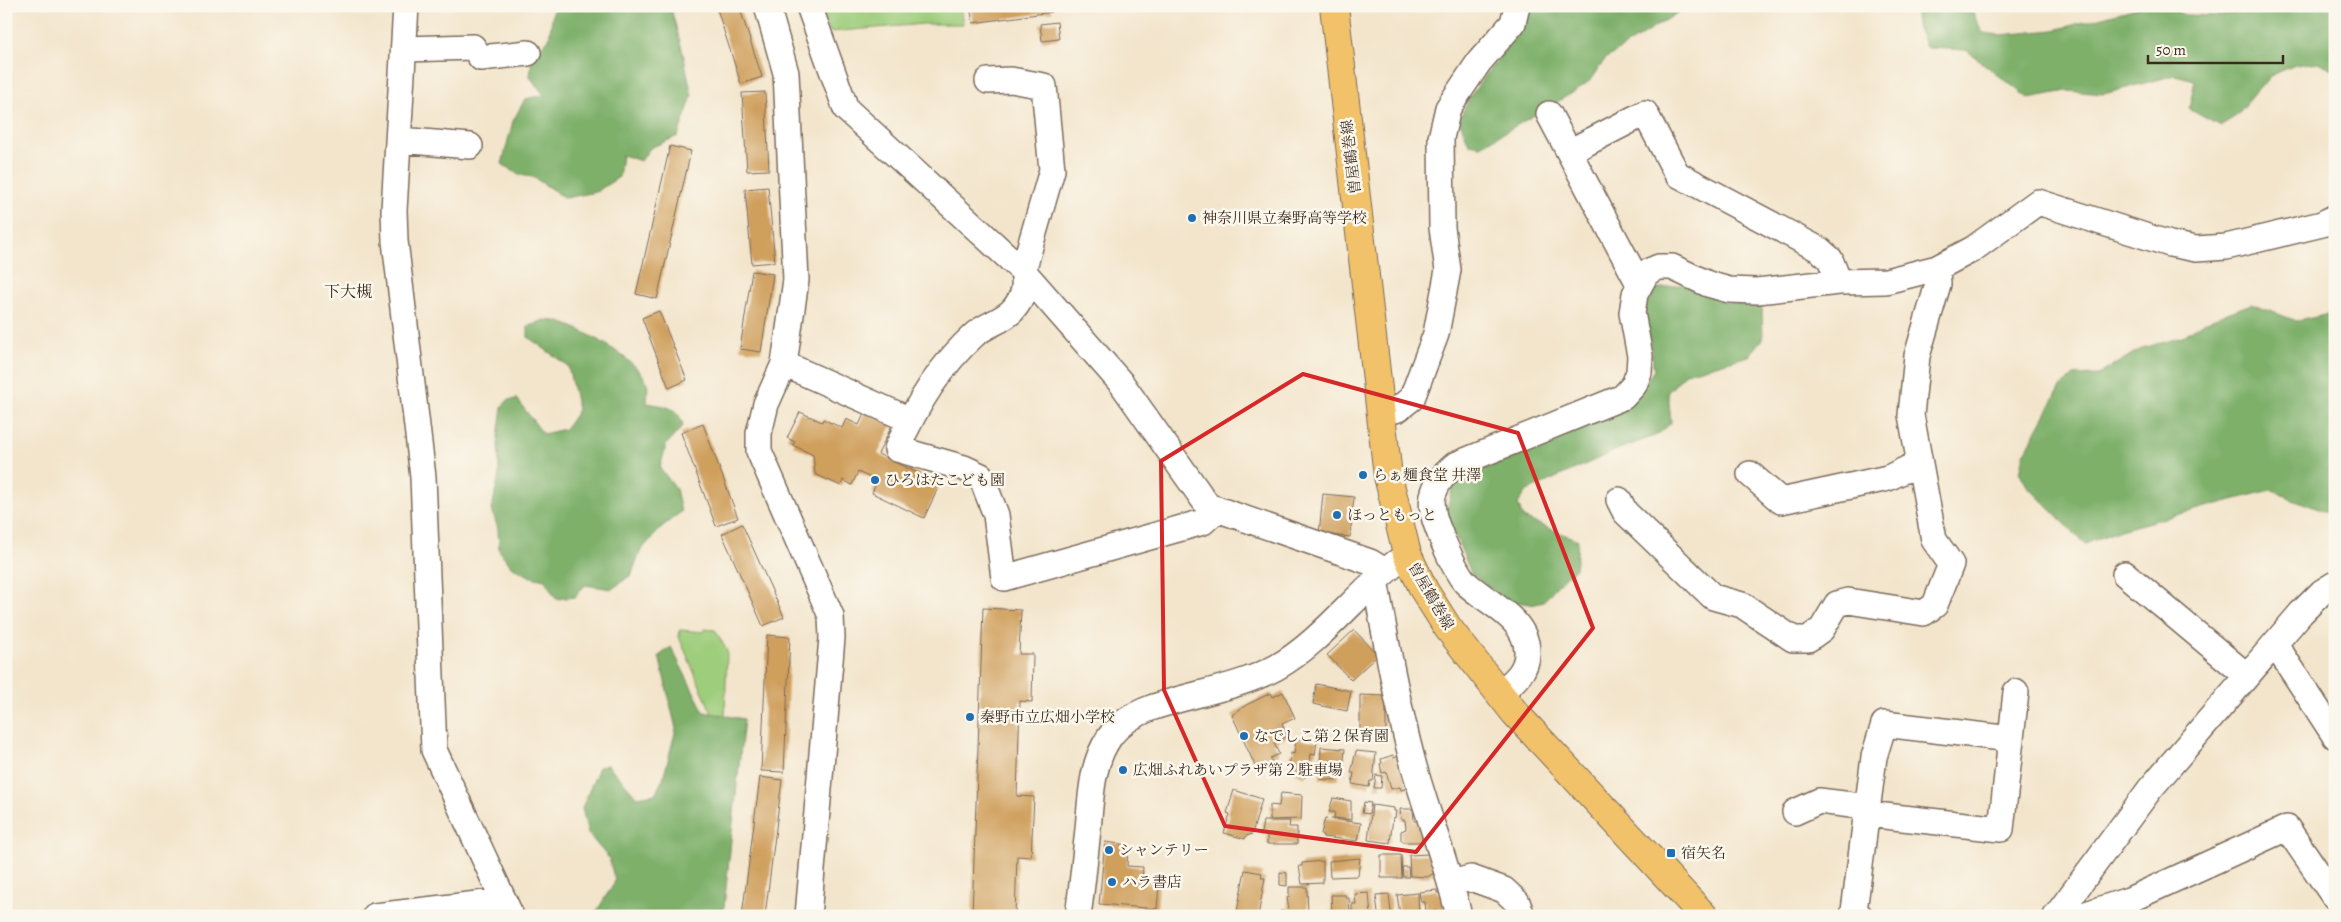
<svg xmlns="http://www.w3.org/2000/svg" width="2341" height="922" viewBox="0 0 2341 922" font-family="Alegreya,'Noto Serif JP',serif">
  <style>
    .green { fill: #9ecd7b; stroke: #6c7c4c }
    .forest { fill: #7eb06b; stroke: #5c6d44 }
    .building { fill: #cf9f5b }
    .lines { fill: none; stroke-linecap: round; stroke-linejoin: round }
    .minor-casing { stroke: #7b6b5b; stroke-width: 28 }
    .major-casing { stroke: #7b6b5b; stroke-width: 30 }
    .minor { stroke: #fff; stroke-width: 25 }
    .major { stroke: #f2c26a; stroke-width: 28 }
    .marked { fill: none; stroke: #d62828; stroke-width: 4; stroke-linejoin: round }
    .poi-dot { fill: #1f6fb2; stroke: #fbf7ec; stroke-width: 2 }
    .labels { text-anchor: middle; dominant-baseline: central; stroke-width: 5; stroke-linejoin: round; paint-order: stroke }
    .street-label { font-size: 15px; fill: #3b2a1e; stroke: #fbf7ec }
    .poi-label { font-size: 15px; fill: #3b2a1e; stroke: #fbf7ec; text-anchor: start }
    .neighbourhood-label { font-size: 16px; fill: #3b2a1e; stroke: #fbf7ec }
  </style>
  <rect width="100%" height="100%" fill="#fbf7ec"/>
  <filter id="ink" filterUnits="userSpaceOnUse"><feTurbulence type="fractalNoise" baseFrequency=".02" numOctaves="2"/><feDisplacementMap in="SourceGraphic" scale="10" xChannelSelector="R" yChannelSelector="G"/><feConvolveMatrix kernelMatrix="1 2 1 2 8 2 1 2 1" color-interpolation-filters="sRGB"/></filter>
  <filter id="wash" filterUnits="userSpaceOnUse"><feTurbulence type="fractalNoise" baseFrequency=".0096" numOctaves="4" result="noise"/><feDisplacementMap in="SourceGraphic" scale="20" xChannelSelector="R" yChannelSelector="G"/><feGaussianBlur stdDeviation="1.12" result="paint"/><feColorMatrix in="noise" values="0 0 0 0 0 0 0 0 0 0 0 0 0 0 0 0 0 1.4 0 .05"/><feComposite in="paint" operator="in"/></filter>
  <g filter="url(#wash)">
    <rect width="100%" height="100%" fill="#f3e5cc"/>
    <path class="green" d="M820,6H960L963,24H923L830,32Z
      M704,629L715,630L727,651L725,715L719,719L713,716L679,637L680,630L704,632Z"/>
    <path class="forest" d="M557,6H675L672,12L683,53L692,96L678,136L650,148L641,161L622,155L619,177L596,192L565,198L533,177L519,175L502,164L513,121L525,99L544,95L530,77L532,55L549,39L553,12Z
      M1531,6H1688L1605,59L1592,79L1574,92L1481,146L1469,144L1459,119L1472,94L1528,17Z
      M1914,6H1969L1983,33L2000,35L2054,30L2144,6H2162L2185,15L2222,16L2245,9H2274L2281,6H2335V70L2318,62L2295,65L2270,76L2236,116L2220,126L2189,109L2195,80L2175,75L2104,94L2067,91L2028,98L1966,50L1927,48L1918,29Z
      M1685,284L1724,302L1762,308L1763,339L1749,356L1686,373L1668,392L1671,423L1657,435L1619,449L1527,491L1518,504L1523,518L1578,540L1576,568L1559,583L1544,601L1531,604L1507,601L1471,573L1446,513L1455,477L1632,402L1654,370L1645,307L1655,289Z
      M2251,304L2297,321L2335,313V513L2326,512L2270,490L2120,530L2085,544L2027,486L2020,473L2024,454L2059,389L2074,376L2098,375L2142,348L2182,337L2204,322Z
      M544,320C549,321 555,320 559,322C582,328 640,361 647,383C649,389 647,397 647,403C664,406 679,406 683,426L666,445L660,468L676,489L681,512L664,525L641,550L631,575L612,589L585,585L575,597L556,599L545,580L531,577L511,566L499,550L498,529L492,509L499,474L498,437L502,407L508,400L517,399L543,434L565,429L578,410L568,366L528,337V327Z
      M671,647L704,712L744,719L723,916H594L615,881L609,858L588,834L582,808L599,767L608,765L637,797L655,794L663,779L676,729L659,656Z"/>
    <g id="blocks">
      <path class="building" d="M716,6H739L762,77L741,84Z
        M970,6H1051L1052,12L973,23Z
        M1057,22L1059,39L1042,41L1040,24Z
        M765,92L769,170L747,171L742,93Z
        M670,146L691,151L657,299L636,294Z
        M768,187L775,262L752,264L745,189Z
        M752,271L773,274L761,352L740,349Z
        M659,311L687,380L669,388L642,318Z
        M800,412L822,422L823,419L842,428L846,419L859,425L865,412L892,425L878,454L940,484L924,518L872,493L877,481L858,472L852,485L843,480L841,486L815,474L813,455L793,445L795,442L787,438Z
        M703,424L738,518L716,526L681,433Z
        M1323,494L1354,497L1350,537L1319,534Z
        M742,524L784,617L763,626L722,534Z
        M983,608L1021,610L1019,654H1033L1032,702L1020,701L1017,796L1034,797L1031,857L1017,856L1015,916H972Z
        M1354,630L1378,655L1351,680L1327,655Z
        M767,635L790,637L784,772L761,771Z
        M1316,684L1351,691L1347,711L1313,704Z
        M1283,692L1295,718L1282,724L1287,736L1274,743L1279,754L1270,758L1272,762L1257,770L1232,715L1246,705L1271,693L1273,697Z
        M1360,695L1386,696V738H1360Z
        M1298,739L1317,741L1315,755L1311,754L1308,775H1305V777L1289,770L1291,753L1294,754L1296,740Z
        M1321,747L1345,749L1343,770H1339L1338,780L1320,779Z
        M1356,751L1376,753L1373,781H1370L1369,787L1352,784L1354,773H1351Z
        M1393,755L1394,758L1399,756L1408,788L1401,790L1400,787L1391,789L1386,772L1382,773L1380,764L1382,763L1381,759Z
        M1376,775L1382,776L1381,788H1374Z
        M760,777L782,780L765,916H742Z
        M1234,790L1262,799L1252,834L1246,836L1245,839L1224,833L1230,814L1227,813Z
        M1281,793L1302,795L1301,819L1270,820V805L1279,806Z
        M1333,798L1351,801V820L1334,818L1335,812H1329Z
        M1364,802L1371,803L1369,814L1362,813Z
        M1372,805L1394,808V811H1396L1395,818L1393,817L1390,843L1368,840Z
        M1400,809H1413L1414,821H1419V830H1422V842H1403L1401,840V831L1406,829L1405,820H1401Z
        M1325,818L1361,823L1358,841L1323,837V835L1321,834Z
        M1263,821H1290L1289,827H1297V844H1267V834H1261Z
        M1105,842L1128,845L1127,866L1143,867L1142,883L1159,884L1157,909L1099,904Z
        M1429,854V856L1435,859L1438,871L1427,877L1410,876L1409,855Z
        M1381,855H1401L1402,878H1381Z
        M1360,858L1358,876L1330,877L1329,861Z
        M1323,861V883L1302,884L1299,866H1302V863Z
        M1402,867H1408L1409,877H1403Z
        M1245,870L1262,873L1261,878H1265L1258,916H1236Z
        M1280,872L1287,873V886L1280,885Z
        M1289,887H1307L1308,916H1280V911H1289L1287,897H1289Z
        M1437,890V893H1441L1446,910L1426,912L1425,902H1421L1419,892Z
        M1369,893L1371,916H1352V904H1356L1355,894Z
        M1418,893L1419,914H1400L1397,895Z
        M1389,894L1391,913L1378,914L1376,895Z
        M1331,895H1345L1346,898H1349L1350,916H1322V911H1332Z"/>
    </g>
  </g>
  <g filter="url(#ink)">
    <use href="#blocks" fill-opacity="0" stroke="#7b6b5b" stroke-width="1"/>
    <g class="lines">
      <g class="minor-casing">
        <path id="minor" d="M406,6L394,210L395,241L423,477L434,750L511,916
          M767,6L786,73L796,280L784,364L766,404L759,433V451L831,616L832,638L808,916
          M809,6L846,109L1023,271L1122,384L1208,506L1370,562L1385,571
          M405,49L473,47L481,58L528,53
          M988,81L1011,80L1044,86L1052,170L1023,271C1026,287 1024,297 1013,310C1003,321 985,325 974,335C940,366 915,407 897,449L964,468L981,476L996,515L1004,578L1203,522L1217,509
          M1549,114L1569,152
          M399,140L470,146
          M1639,284L1569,152L1645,113L1677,174L1820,250L1830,259L1839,282
          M784,364L910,420
          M1381,414L1398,409L1412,398L1436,334L1448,270L1442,228L1441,138L1448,108L1479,62L1513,23L1517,6
          M1750,474L1781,501L1888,478L1919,463
          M1619,500L1625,512L1713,597L1742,605L1793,639H1808L1822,629L1837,604L1848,601L1924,613L1935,605L1951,564L1934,540L1911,415L1917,356L1938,284L1937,268
          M2125,574L2247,676
          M1375,580C1386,641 1397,703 1413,763C1427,814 1447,864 1459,916
          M2275,644L2335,736
          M1499,693C1514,682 1528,670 1527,651C1526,618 1487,603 1466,583C1456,574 1434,523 1433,511C1432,505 1432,497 1434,492C1438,480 1446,473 1455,465L1623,397L1634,385L1639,372L1640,356L1632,313L1635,294L1647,272L1659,267H1672L1708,284L1729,290L1757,291L1839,282L1886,281L1937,268L1973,249L2038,202L2170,244L2196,249L2226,247L2322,224L2335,217
          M2011,739L2016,692
          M1795,812L1819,801L1868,807
          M1451,883L1471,878L1504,890L1517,902L1522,916
          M375,916L503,901
          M1078,916C1082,887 1085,858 1088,829C1091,799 1091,764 1109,738C1119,723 1135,714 1151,708C1193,693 1239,688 1277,667C1321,642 1357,593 1397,562
          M1860,916L1854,911L1874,757L1884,724L2011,739L2001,829L1867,814
          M2056,916L2150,789L2301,613L2322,592L2335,584
          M2080,916L2129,900L2287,828L2335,898"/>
      </g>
      <g class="major-casing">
        <path id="major" d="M1334,6L1388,476L1407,554L1424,590L1448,628L1515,713L1704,916"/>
      </g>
      <use href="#minor" class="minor"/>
      <use href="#major" class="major"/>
    </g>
  </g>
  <path class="marked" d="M1303,374L1518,433L1593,628L1416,852L1225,826L1164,690L1161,461Z"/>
  <g class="poi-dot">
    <circle cx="1192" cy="218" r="5"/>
    <circle cx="1363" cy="475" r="5"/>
    <circle cx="875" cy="480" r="5"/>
    <circle cx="1337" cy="515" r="5"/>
    <circle cx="970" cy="717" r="5"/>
    <circle cx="1244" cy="736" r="5"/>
    <circle cx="1123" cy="770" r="5"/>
    <circle cx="1109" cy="850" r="5"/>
    <rect x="1666" y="848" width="10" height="10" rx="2.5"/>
    <circle cx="1112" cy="882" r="5"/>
  </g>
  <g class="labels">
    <g class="street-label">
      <text transform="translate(1351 157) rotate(-97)">曽屋鶴巻線</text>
      <text transform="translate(1431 596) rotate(60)">曽屋鶴巻線</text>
    </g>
    <g class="poi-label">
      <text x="1202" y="218">神奈川県立秦野高等学校</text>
      <text x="1373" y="475">らぁ麺食堂 井澤</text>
      <text x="885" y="480">ひろはたこども園</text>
      <text x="1347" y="515">ほっともっと</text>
      <text x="980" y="717">秦野市立広畑小学校</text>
      <text x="1254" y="736">なでしこ第２保育園</text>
      <text x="1133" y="770">広畑ふれあいプラザ第２駐車場</text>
      <text x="1119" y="850">シャンテリー</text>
      <text x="1681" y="853">宿矢名</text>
      <text x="1122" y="882">ハラ書店</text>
    </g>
    <g class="neighbourhood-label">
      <text x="348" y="292">下大槻</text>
    </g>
  </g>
  <rect width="2341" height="922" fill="none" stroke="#fbf7ec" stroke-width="25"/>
  <path d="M2148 55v8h135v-8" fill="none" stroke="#3b2a1e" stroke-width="2.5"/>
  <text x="2156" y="55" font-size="15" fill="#3b2a1e" stroke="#fbf7ec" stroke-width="4" paint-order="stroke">50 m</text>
</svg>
